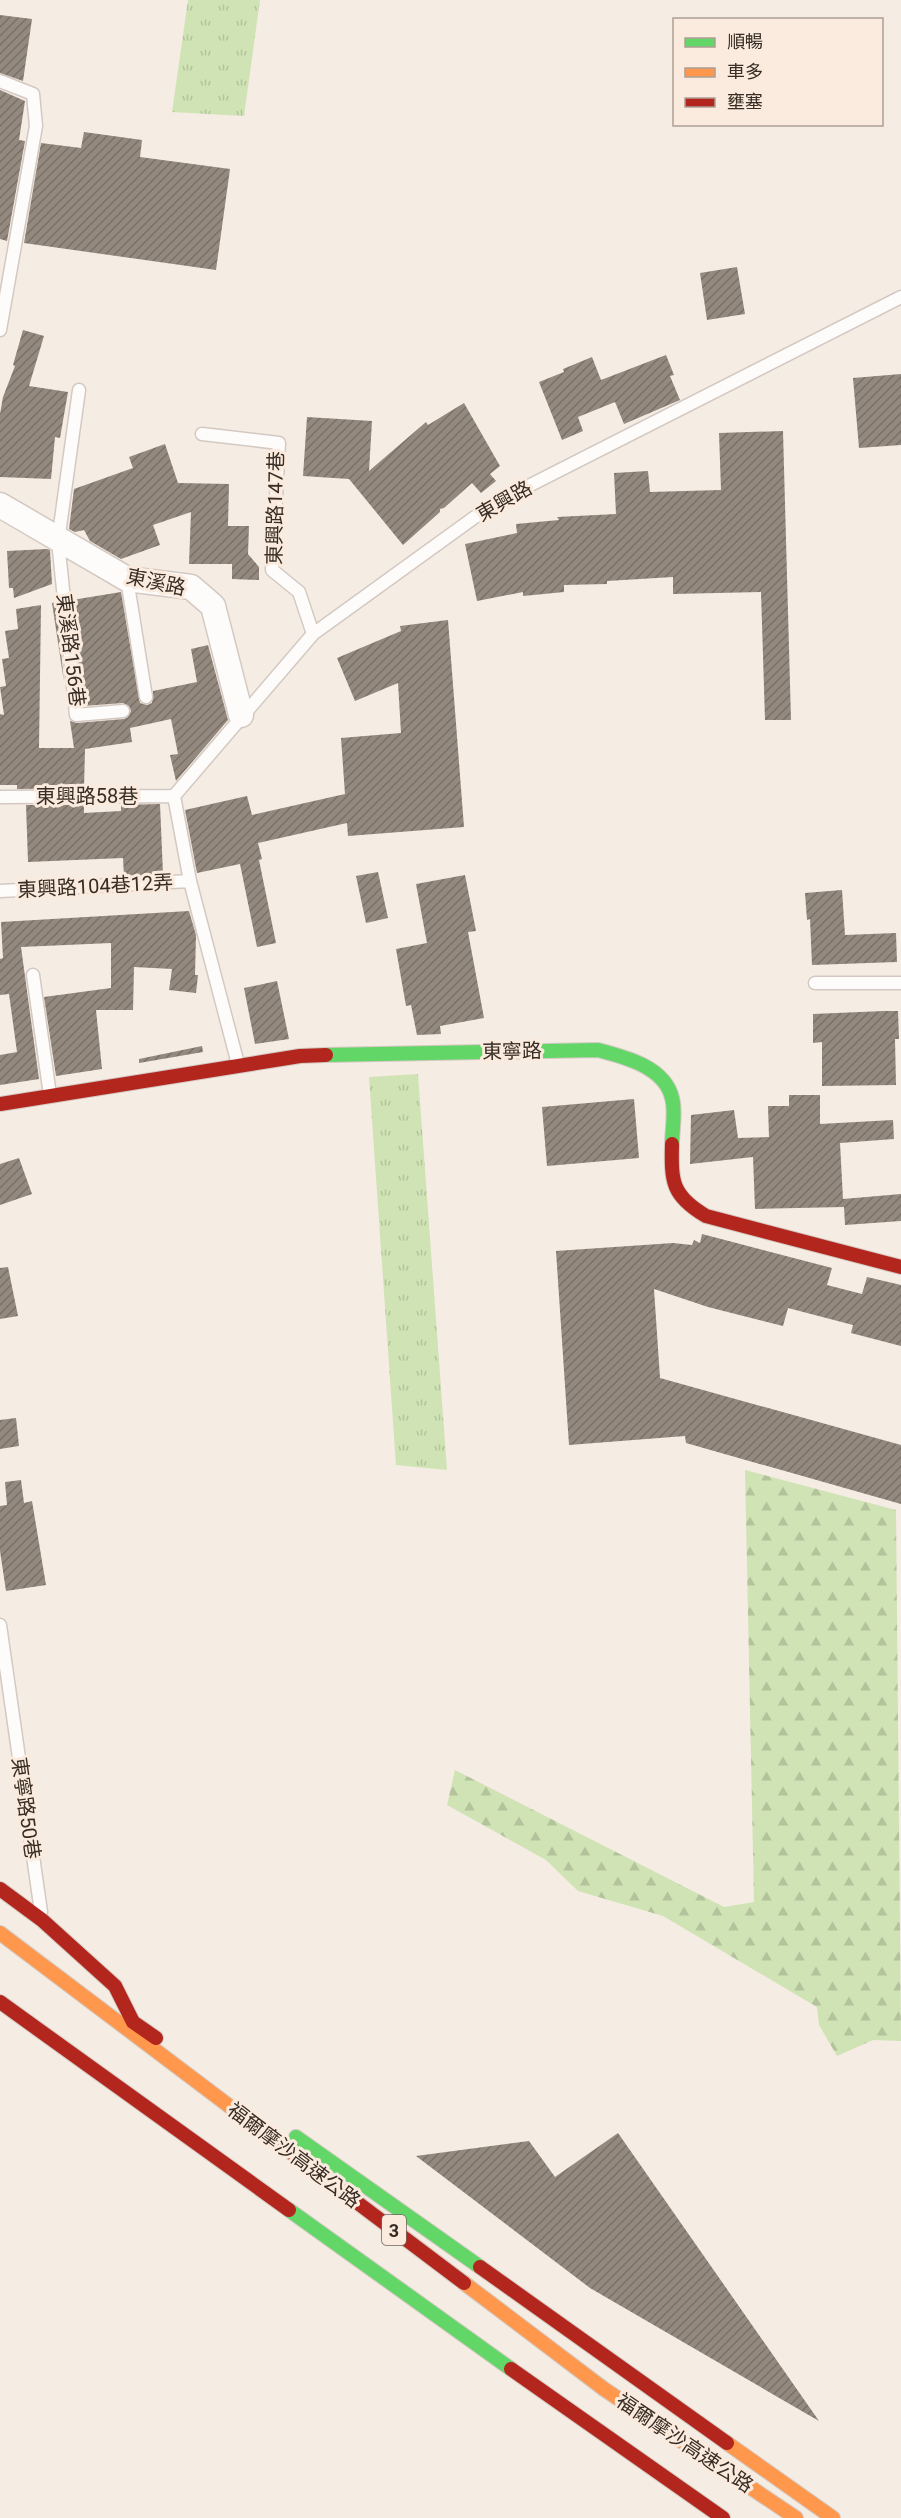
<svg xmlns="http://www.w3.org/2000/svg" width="901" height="2518" viewBox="0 0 901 2518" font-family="Roboto,'Noto Sans TC',sans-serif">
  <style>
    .grass { fill: url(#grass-tufts) }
    .forest { fill: url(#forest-firs) }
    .building { fill: url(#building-hatch) }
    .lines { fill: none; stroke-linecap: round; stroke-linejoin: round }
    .lane-casing { stroke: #d3c9c2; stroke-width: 15 }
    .street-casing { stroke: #d3c9c2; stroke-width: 27 }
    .fast-casing { stroke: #d3c9c2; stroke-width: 16 }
    .slow-casing { stroke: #d3c9c2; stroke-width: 16 }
    .jam-casing { stroke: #d3c9c2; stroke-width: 16 }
    .lane { stroke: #fefcfb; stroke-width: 12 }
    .street { stroke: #fefcfb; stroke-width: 24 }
    .fast { stroke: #63d668; stroke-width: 14 }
    .slow { stroke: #ff974d; stroke-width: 14 }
    .jam { stroke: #b3261e; stroke-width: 14 }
    .labels { text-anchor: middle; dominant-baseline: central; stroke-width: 6; stroke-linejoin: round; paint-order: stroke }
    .shield { fill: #fbebde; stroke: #72665c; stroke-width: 1.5 }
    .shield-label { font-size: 18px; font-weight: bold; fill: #372d24 }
    .street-label { font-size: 20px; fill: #372d24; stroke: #fbebde }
  </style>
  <defs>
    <pattern id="grass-tufts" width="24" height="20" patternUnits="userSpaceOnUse" patternTransform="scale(1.5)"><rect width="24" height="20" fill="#d0e3b4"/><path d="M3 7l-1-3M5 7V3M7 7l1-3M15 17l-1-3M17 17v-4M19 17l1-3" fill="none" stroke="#b3c39b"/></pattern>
    <pattern id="forest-firs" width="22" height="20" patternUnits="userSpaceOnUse" patternTransform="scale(1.5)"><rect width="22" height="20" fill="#d0e3b4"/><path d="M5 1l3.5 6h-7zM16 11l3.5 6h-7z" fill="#b3c39b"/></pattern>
    <pattern id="building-hatch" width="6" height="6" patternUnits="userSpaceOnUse" patternTransform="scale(1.5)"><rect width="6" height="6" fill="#94897e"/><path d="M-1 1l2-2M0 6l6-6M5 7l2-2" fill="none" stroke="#7a7067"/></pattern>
  </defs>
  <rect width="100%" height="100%" fill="#f5ece4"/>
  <path class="grass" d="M188,0H260L244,116L172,112Z
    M418,1074L447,1470L396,1465L369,1077Z"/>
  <path class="forest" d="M745,1470L896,1510L901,2041L873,2040L837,2056L819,2025L817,2007L663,1916L578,1891L546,1860L447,1805L455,1770L724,1907L754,1902Z"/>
  <path class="building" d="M0,15L32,19L23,81L0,73Z
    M0,90L25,101L19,140L25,141L7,241L0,239Z
    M84,132L142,140L140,157L230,169L216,270L24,243L41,143L81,148Z
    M737,267L745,314L707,320L700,273Z
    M23,330L44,336L29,386L68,392L60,438L55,437L51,479L0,477V414L3,397L15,366L13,365Z
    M666,355L674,375L670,376L680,400L624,424L615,402L578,417L583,431L562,440L539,382L564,372L563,369L592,357L601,380Z
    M901,374V445L859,448L853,378Z
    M464,403L500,466L490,474L496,481L481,493L472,483L444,508L440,509V512L403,545L349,479L303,476L307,417L372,421L369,471L426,422L428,425Z
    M783,431L791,720H765L761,592L673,594V577L607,581V584L564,585V592L523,596V592L477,601L465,544L517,533L516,524L559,520L557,517L616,514L614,473L648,471L650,492L721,490L719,433Z
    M165,444L178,483L229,484L228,526H249L248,554L259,567V580L232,579V564H189L191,512L153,525L160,545L121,559L90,541L84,530L75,532L69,529L74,489L133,468L129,457Z
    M47,549L50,550L52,584L14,598L13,588H9L7,551Z
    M121,592L140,703L147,705L152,703L153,691L197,682L191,649L208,645L228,720L176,781L170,755L178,754L171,719L130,728L132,742L85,749L84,788L17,789V785H0V714L4,715L0,687L6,686L2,659L9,658L5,631L18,629L16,609L41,605L39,748H74L70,721L77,723L124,719L128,717L131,711L129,706L123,703L83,706L72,600Z
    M56,602L64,682L52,603Z
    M448,620L464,827L348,836L347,823L258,843L262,859L259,860L276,943L257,947L240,864L197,873L185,810L247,796L252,815L345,794L341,738L401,733L398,683L355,701L337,658L401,631L400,626Z
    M160,804L163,874L124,876L123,858L28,862L26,805H84V813L121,811V805Z
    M378,872L388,918L366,923L356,876Z
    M465,875L476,931L468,932L484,1018L440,1026L441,1034L417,1035L411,1005L406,1006L396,949L427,943L416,884Z
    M842,890L845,935L896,933L897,962L812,965L810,919L807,920L805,893Z
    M189,911L196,935L195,975H198L196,993L169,990L172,969L134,967L133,1010H96L102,1069L56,1076L44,997L111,988V943L21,947L39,1079L0,1085V1055L17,1052L9,994L0,995V959L3,958L1,922Z
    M277,981L289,1039L255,1044L244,988Z
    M884,1011H898L899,1039H895L896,1085L822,1086V1042L813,1043V1014Z
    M202,1046L203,1052L139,1063V1059Z
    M789,1095H820V1124L893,1120L894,1139L840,1143L843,1199L901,1194V1221L845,1225L844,1207L755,1209L753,1157L690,1164L691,1115L734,1110L738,1138L769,1137L768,1106H789Z
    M634,1099L639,1158L547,1166L542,1107Z
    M19,1158L32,1194L0,1205V1164Z
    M702,1234L832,1268L827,1285L862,1294L867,1277L901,1285V1346L851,1333L853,1325L788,1308L783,1326L708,1307L654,1289L660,1378L901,1445V1504L686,1443L685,1436L569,1445L556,1251L673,1243L692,1245L694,1240L700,1243Z
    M8,1267L18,1316L0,1319V1268Z
    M16,1418L19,1446L0,1449V1420Z
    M21,1480L24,1503L32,1501L46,1585L6,1591L0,1551V1506L7,1505L5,1482Z
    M618,2133L819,2421L590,2288L416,2156L529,2141L555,2177Z"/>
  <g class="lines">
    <g class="lane-casing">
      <path id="lane" d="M0,81L33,94L36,126L0,330
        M79,390L58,541L76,715L123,711
        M202,434L279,443L272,570L299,592L313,634
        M127,579L146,697
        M174,796L313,634L493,504L901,297
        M174,796L190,881L238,1064
        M0,797L174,796
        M0,891L190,881
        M33,975L50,1095
        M815,983H901
        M0,1625L41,1912"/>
    </g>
    <g class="street-casing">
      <path id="street" d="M0,505L127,579L191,587L213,606L241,715"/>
    </g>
    <g class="fast-casing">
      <path id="fast" d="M326,1055L598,1050C625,1057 665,1067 672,1098C676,1112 672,1130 672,1144
        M296,2137L480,2267
        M289,2210L511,2369"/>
    </g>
    <g class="slow-casing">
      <path id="slow" d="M0,1933L261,2130
        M464,2283L604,2389L796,2518
        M727,2443L833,2518"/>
    </g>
    <g class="jam-casing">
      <path id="jam" d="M0,1104L300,1056L326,1055
        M672,1144C671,1182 672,1196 706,1216L901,1267
        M0,1889L42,1920L115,1986L133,2022L156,2038
        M0,2002L289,2210
        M261,2130L464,2283
        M480,2267L727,2443
        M511,2369L723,2518"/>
    </g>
    <use href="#lane" class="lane"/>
    <use href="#street" class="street"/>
    <use href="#fast" class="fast"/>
    <use href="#slow" class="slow"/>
    <use href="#jam" class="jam"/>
  </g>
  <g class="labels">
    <rect class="shield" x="382" y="2215" width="24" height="30" rx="4.5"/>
    <g class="shield-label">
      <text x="394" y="2230">3</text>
    </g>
    <g class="street-label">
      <text transform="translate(504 501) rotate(-30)">東興路</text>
      <text transform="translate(275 508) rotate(-89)">東興路147巷</text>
      <text transform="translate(156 582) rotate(12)">東溪路</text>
      <text transform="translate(71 650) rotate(83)">東溪路156巷</text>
      <text x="87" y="796">東興路58巷</text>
      <text transform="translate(95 886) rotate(-3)">東興路104巷12弄</text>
      <text transform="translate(512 1051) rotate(-1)">東寧路</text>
      <text transform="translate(26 1808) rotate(82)">東寧路50巷</text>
      <text transform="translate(294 2155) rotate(37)">福爾摩沙高速公路</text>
      <text transform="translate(685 2443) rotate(34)">福爾摩沙高速公路</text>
    </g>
  </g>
  <rect x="673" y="18" width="210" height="108" fill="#fbebde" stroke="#ad9f94" stroke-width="1.5"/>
  <rect x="685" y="38" width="30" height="9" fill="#63d668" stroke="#ad9f94" stroke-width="1.5"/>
  <text x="727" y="48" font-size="18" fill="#372d24">順暢</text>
  <rect x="685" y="68" width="30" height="9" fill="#ff974d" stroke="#ad9f94" stroke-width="1.5"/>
  <text x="727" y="78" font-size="18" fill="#372d24">車多</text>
  <rect x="685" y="98" width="30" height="9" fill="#b3261e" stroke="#ad9f94" stroke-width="1.5"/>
  <text x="727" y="108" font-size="18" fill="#372d24">壅塞</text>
</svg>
